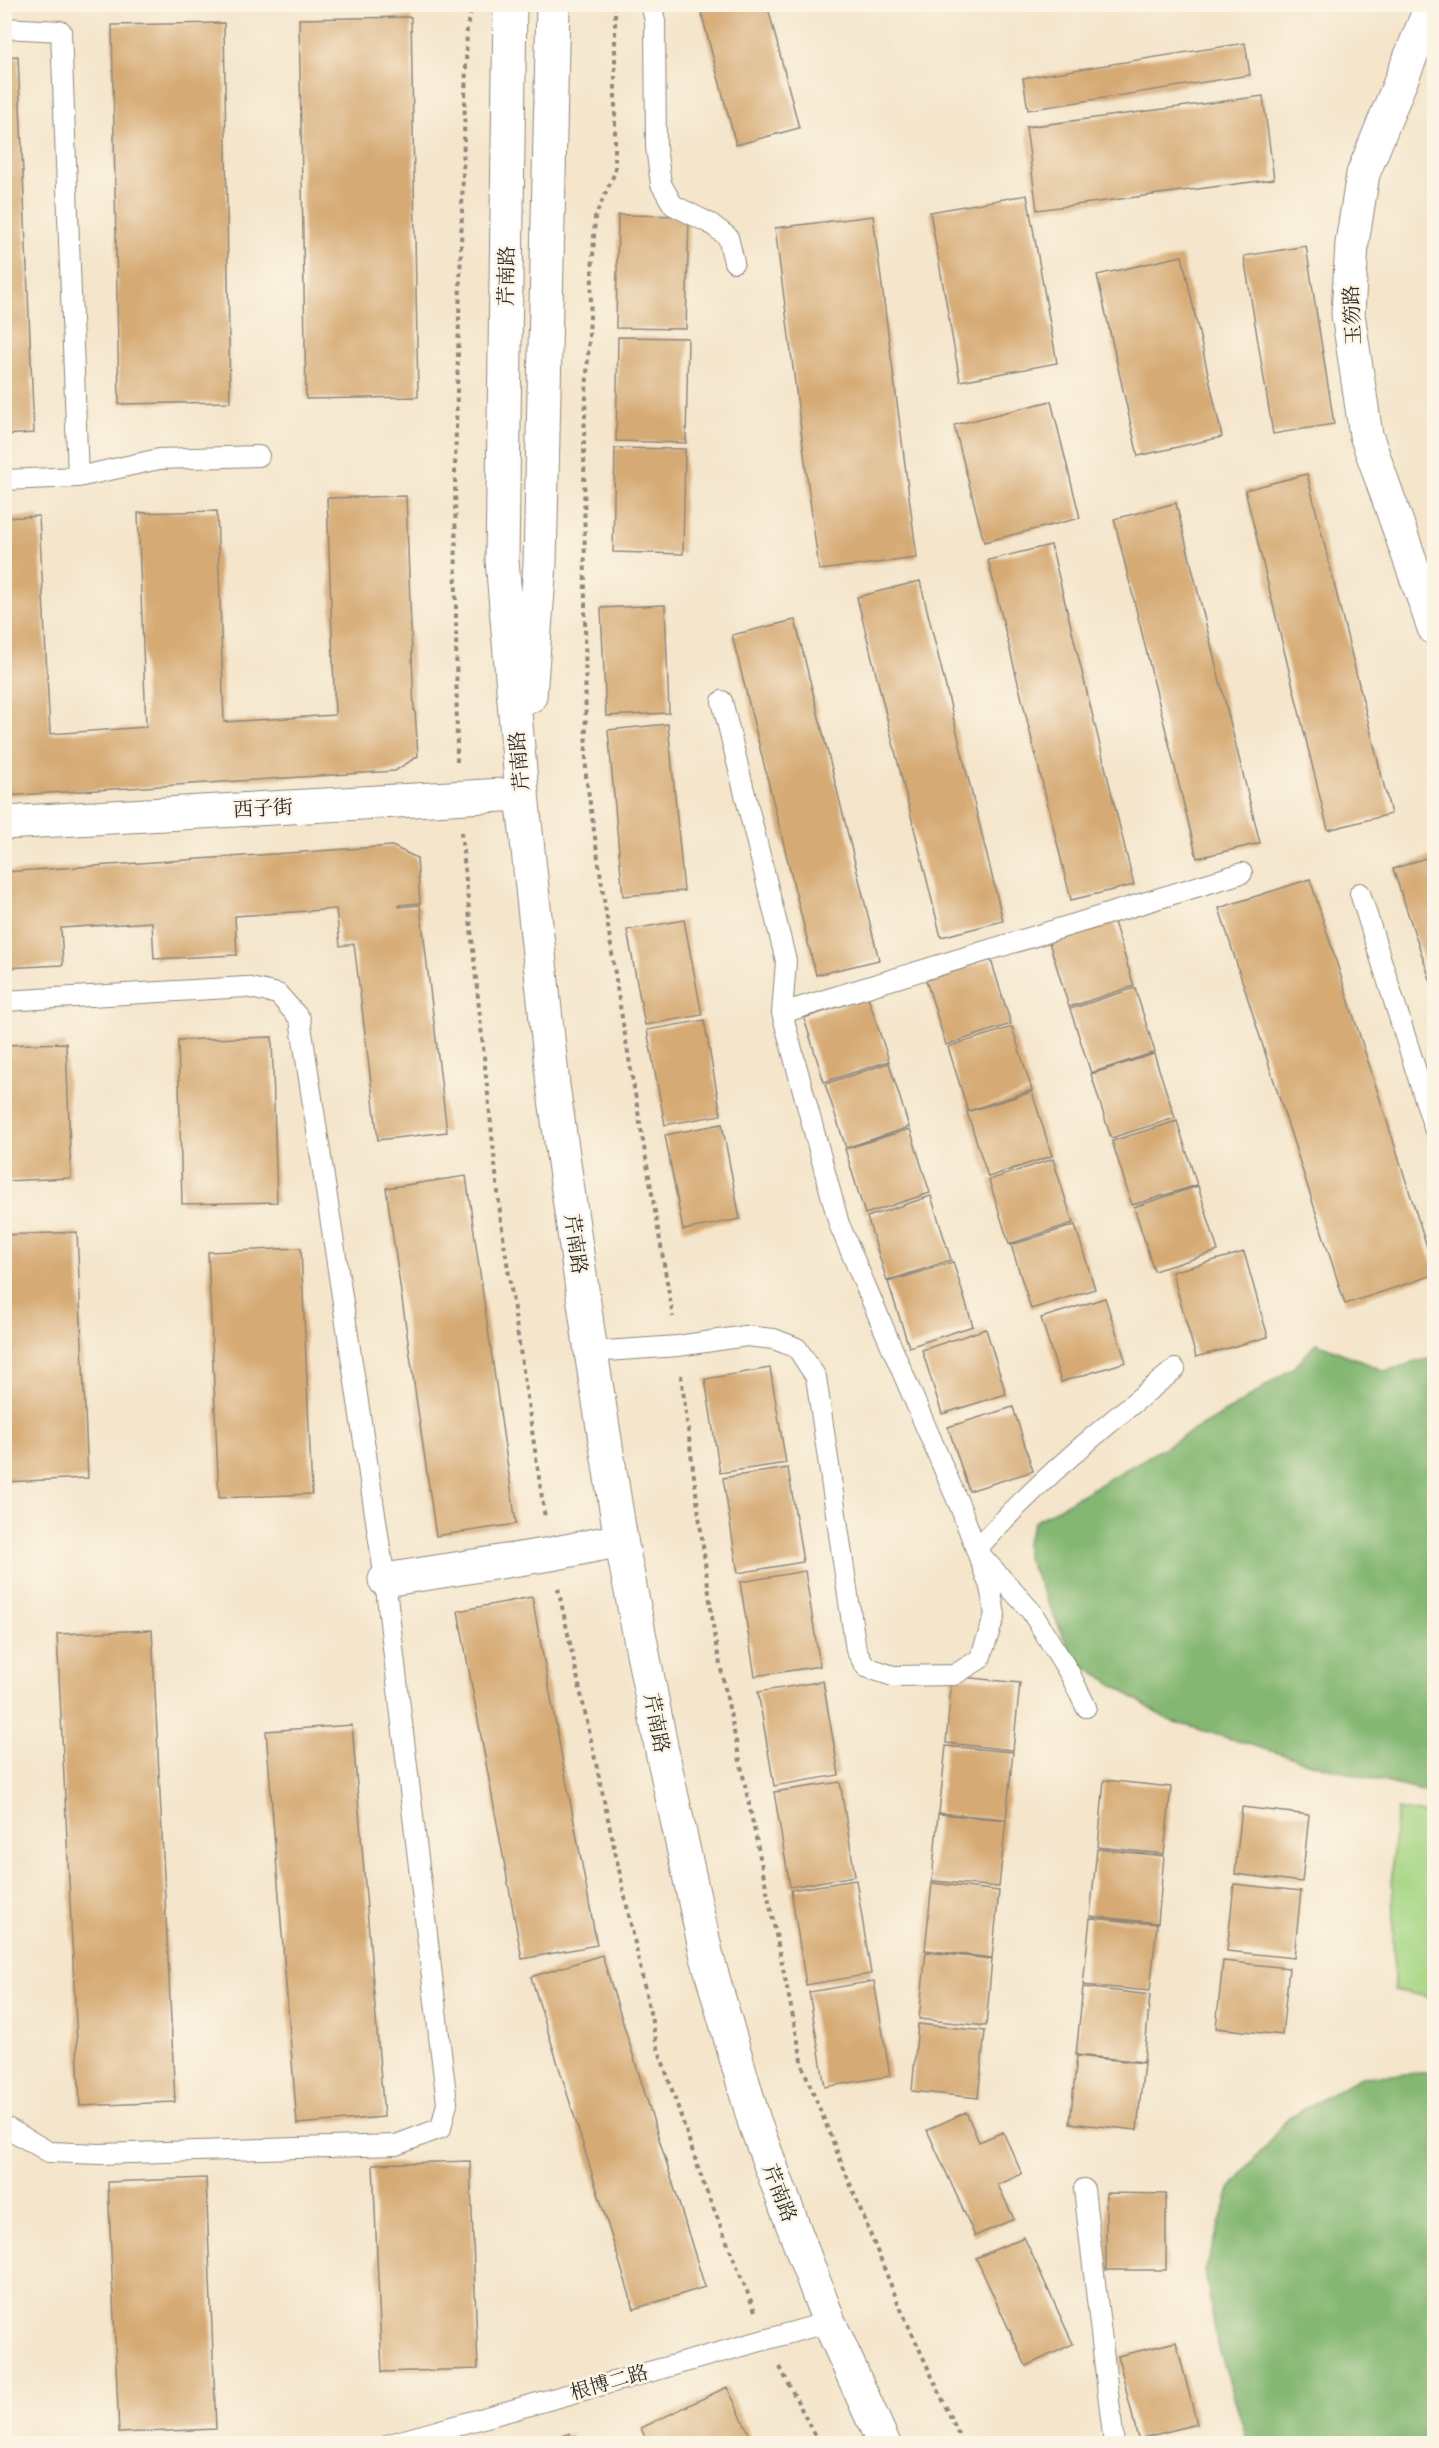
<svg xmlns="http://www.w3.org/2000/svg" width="1439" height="2448" viewBox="0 0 1439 2448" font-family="'EB Garamond','Noto Serif SC',serif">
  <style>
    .green { fill: #a6d684; stroke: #688058; stroke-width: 1.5 }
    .forest { fill: #84b772; stroke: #58714e; stroke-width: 1.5 }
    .building { fill: #d6aa74 }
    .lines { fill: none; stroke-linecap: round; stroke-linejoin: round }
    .lane-casing { stroke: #90887b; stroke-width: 22 }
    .street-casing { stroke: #90887b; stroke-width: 35 }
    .secondary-casing { stroke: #90887b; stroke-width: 35 }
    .path { stroke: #90887b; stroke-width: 4; stroke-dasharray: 4.5 4.5; stroke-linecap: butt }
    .lane { stroke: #fff; stroke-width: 20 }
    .street { stroke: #fff; stroke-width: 33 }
    .secondary { stroke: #fff; stroke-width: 33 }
    .labels { text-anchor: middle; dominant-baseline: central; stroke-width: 5; stroke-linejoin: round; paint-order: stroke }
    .street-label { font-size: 20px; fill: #2b2b2b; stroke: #fcf5e5 }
  </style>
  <rect width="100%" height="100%" fill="#fcf5e5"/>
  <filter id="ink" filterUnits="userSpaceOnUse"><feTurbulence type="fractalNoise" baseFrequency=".0167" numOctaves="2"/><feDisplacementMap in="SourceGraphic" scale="12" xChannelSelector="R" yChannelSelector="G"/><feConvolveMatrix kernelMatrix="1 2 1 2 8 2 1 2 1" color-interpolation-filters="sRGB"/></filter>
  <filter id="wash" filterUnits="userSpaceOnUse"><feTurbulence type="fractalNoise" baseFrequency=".008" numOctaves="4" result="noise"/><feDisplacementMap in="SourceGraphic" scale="24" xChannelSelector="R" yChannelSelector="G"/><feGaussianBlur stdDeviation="1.35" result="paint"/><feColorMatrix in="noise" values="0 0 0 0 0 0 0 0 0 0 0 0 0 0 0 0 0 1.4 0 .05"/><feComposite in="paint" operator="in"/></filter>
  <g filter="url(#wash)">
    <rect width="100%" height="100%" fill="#f4e5cb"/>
    <path class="green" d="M1397,1809L1434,1816V1998L1394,1990L1392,1863Z"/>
    <path class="forest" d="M1317,1343L1385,1371L1434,1357V1794L1324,1767L1168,1720L1074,1659L1026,1556V1543L1034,1522L1231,1409L1294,1367Z
      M1434,2072V2443H1248L1217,2342L1205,2271L1230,2189L1289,2117L1361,2077Z"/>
    <g id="blocks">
      <path class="building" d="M699,4H767L799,128L736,145Z
        M411,17L418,397L306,399L299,19Z
        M224,23L230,402L119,404L112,25Z
        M1245,43L1250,75L1028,110L1023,78Z
        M18,56L34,433L4,435V57Z
        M1263,96L1274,179L1037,210L1026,127Z
        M1027,195L1057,363L960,381L930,212Z
        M618,215L689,216L686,329L616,328Z
        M873,216L917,558L819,570L775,228Z
        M1306,246L1334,424L1273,434L1244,256Z
        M1182,256L1222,437L1138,456L1097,275Z
        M618,337L688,338L686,443L616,441Z
        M1051,401L1080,518L984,542L954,425Z
        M615,448L685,449L683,554L613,552Z
        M1307,474L1391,814L1328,830L1245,490Z
        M406,496L414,710H415L418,756L395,771L4,796V518L39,516L50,734L146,727L138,513L217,511L224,722L335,715L327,498Z
        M1176,503L1260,843L1197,858L1114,519Z
        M1051,545L1134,885L1071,900L988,560Z
        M920,581L1003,921L941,937L857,597Z
        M665,605L669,713L606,716L601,608Z
        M795,620L879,960L816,975L732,635Z
        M668,724L684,891L623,896L608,730Z
        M392,846L417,858L420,903L399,905V907L420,905L447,1132L378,1140L354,944L340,946L336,909L235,916L237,955L154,959L152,922L61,928L63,965L4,968V872Z
        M1434,855V991L1393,869Z
        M1310,879L1434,1269V1275L1345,1304L1219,908Z
        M684,920L702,1015L645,1025L627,930Z
        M1114,922L1134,986L1069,1007L1049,942Z
        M991,960L1011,1024L946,1045L926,980Z
        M1135,988L1155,1052L1091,1073L1070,1009Z
        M868,997L889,1061L824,1082L804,1018Z
        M704,1020L721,1115L665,1125L647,1030Z
        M1012,1027L1032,1090L968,1111L948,1047Z
        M272,1037L277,1202L182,1204L178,1040Z
        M66,1043L71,1178L4,1181V1045Z
        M1154,1054L1175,1118L1111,1138L1091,1074Z
        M889,1063L909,1127L846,1148L825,1084Z
        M1032,1092L1052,1156L988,1177L967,1112Z
        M1177,1121L1197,1185L1132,1205L1112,1141Z
        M722,1124L740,1219L683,1230L665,1135Z
        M910,1129L930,1193L865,1214L845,1149Z
        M1053,1159L1073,1223L1009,1244L989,1180Z
        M466,1176L516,1524L436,1536L386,1188Z
        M1198,1186L1218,1251L1154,1271L1134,1207Z
        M931,1196L951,1260L887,1281L867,1217Z
        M1075,1225L1095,1289L1031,1309L1011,1245Z
        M77,1232L88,1478L4,1482V1235Z
        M301,1248L312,1494L219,1498L208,1252Z
        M1244,1252L1268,1337L1196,1357L1172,1272Z
        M953,1262L973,1326L909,1347L888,1282Z
        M1105,1298L1126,1362L1061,1382L1041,1318Z
        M986,1329L1006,1394L942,1414L922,1350Z
        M770,1368L786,1463L720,1473L705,1379Z
        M1013,1407L1033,1471L969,1491L948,1427Z
        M788,1468L803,1562L738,1573L723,1478Z
        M805,1571L820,1666L755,1676L740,1582Z
        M532,1597L597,1945L522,1959L458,1611Z
        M152,1630L175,2102L80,2106L57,1634Z
        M952,1676L1020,1683L1013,1750L946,1743Z
        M823,1681L839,1775L774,1786L758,1692Z
        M352,1725L384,2117L297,2124L266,1731Z
        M946,1746L1013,1752L1006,1819L939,1813Z
        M1104,1780L1171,1787L1164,1854L1098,1847Z
        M840,1782L855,1876L790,1887L774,1792Z
        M1242,1807L1309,1815L1302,1882L1235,1874Z
        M938,1814L1006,1820L999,1887L932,1881Z
        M1097,1849L1164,1856L1158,1923L1090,1916Z
        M856,1880L871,1974L806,1985L791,1890Z
        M932,1883L999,1891L992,1958L925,1950Z
        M1234,1884L1301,1891L1294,1958L1227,1951Z
        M1090,1918L1157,1924L1150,1991L1083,1985Z
        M926,1952L992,1959L986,2026L919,2019Z
        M602,1955L705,2287L634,2309L531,1977Z
        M1223,1961L1289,1968L1282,2035L1216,2028Z
        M874,1981L890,2076L825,2087L809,1992Z
        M1083,1987L1150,1995L1144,2062L1076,2055Z
        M918,2024L985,2031L978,2098L912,2091Z
        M1077,2056L1144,2063L1137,2130L1070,2123Z
        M966,2112L979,2142L1003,2132L1022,2174L998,2185L1014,2219L975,2236L927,2130Z
        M470,2161L478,2369L382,2372L373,2164Z
        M206,2178L216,2429L119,2433L108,2182Z
        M1106,2193L1166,2194V2270H1106Z
        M1024,2237L1073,2344L1026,2366L976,2258Z
        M1176,2342L1197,2424L1138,2439L1118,2356Z
        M727,2387L754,2444H648L641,2428Z
        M570,2433L574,2444H542V2443Z"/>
    </g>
  </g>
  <g filter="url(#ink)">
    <use href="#blocks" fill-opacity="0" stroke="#90887b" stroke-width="1.5"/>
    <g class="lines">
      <g class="lane-casing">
        <path id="lane" d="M651,4L655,21L656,147L661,184L673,205L711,224L728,237L734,262
          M4,28L61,31L78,477
          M4,480L78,477L159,459L259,456
          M1360,893L1434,1128
          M4,1001L246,987L278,994L300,1019L385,1580L447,2103L441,2128L396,2145L100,2154L49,2152L4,2126
          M782,1013L1242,873
          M591,1352L678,1346L746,1336L774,1339L797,1348L816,1377L856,1650L866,1667L893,1676L954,1675L980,1659L995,1615L990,1587L961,1509L839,1224L782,1013L786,961L722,701
          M1086,1707L1070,1674L1031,1611L976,1550C1036,1482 1105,1426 1175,1369
          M1084,2189L1114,2444
          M390,2444L829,2322"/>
      </g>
      <g class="street-casing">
        <path id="street" d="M1432,4L1363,174L1352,243L1348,314L1366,435L1434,628
          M4,823L522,794
          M385,1580L551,1554L621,1540"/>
      </g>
      <g class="secondary-casing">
        <path id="secondary" d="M510,4L502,560L522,794L553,1085L591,1352L621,1540L662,1751L707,1957L755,2124L829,2322L884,2444
          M530,696L540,564L553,4"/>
      </g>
      <path class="path" d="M615,4V172L595,217L584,436L586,776L618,994L673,1317
        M457,762L455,465L467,27L471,8
        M461,832L501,1222L545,1518
        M681,1375L715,1640L804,2070L899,2305L963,2444
        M558,1588L657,2045L704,2185L755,2311
        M780,2367L819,2444"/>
      <use href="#lane" class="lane"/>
      <use href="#street" class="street"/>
      <use href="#secondary" class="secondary"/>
    </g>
  </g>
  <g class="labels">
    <g class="street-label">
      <text transform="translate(506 276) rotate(-89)">芹南路</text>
      <text transform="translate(1352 315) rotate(-93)">玉笏路</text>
      <text transform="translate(519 761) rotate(-95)">芹南路</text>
      <text transform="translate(263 808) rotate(-3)">西子街</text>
      <text transform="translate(576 1244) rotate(82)">芹南路</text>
      <text transform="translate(657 1723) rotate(79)">芹南路</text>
      <text transform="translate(780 2193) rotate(69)">芹南路</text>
      <text transform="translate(609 2382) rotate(-16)">根博二路</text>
    </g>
  </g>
  <rect width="1439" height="2448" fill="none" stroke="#fcf5e5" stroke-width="24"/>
</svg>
